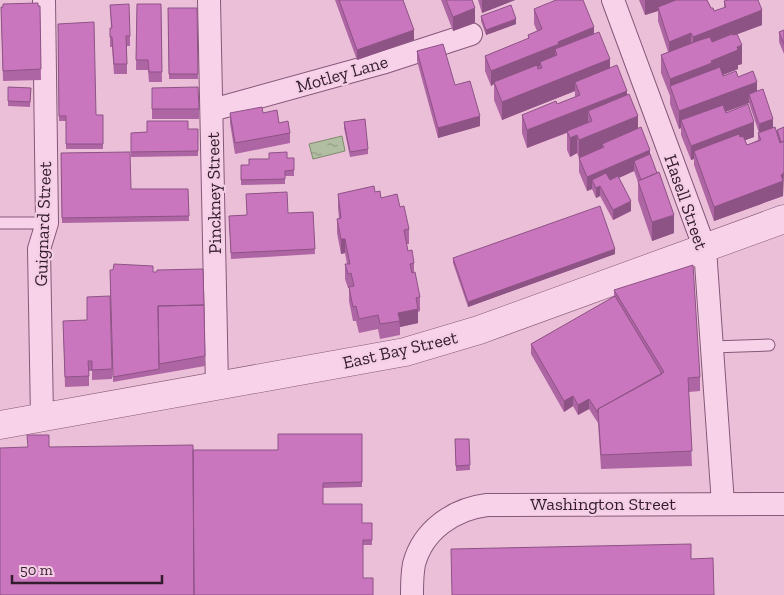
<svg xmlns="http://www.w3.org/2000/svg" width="784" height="595" viewBox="0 0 784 595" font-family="'Zilla Slab',serif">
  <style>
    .water { fill: url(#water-ripples); stroke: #7c8b6a }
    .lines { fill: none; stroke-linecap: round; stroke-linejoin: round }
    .service-casing { stroke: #845879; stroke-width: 13 }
    .minor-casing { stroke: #845879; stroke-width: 24 }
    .tertiary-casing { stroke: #845879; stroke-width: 29 }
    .service { stroke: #f8d2e8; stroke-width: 11 }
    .minor { stroke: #f8d2e8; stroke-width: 22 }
    .tertiary { stroke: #f8d2e8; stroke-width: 28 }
    .wall { fill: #ae65a3; fill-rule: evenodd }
    .shaded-wall { fill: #8d5385 }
    .building { fill: #ca76be; stroke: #8d5385 }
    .labels { text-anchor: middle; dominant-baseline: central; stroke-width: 4.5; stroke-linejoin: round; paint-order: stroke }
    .street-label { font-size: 18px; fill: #341c2f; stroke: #f4cee4 }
  </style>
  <defs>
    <pattern id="water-ripples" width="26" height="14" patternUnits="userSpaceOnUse" patternTransform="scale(1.25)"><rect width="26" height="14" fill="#b2bea2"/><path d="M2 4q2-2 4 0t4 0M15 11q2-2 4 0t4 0" fill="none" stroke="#929a84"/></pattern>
  </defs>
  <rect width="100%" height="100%" fill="#ecbfd9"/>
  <path class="water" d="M342,136L345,151L313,159L309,144Z"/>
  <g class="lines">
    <g class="service-casing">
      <path id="service" d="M0,223H47
        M712,347L769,345"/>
    </g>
    <g class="minor-casing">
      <path id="minor" d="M209,0L217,386
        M613,0L705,249L723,504
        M212,110L382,63L471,34
        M42,417L39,249L47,223L44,0
        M412,595C412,585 412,574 414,564C423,530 454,509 487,505L784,504"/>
    </g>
    <g class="tertiary-casing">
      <path id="tertiary" d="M0,425L405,352L479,330L784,219"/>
    </g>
    <use href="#service" class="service"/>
    <use href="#minor" class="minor"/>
    <use href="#tertiary" class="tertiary"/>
  </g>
  <path class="wall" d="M335,0H403L414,40L357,60Z
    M441,0H472L475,23L453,31Z
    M478,0H515L482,13Z
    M639,0H707L711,8L714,11L724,8V1L762,25L737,34L742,64L738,65V69L723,75V76L738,77L757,91L773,128L777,133V130L784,127L783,196L714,221L694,165V159L691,160L681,135V128L679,129L670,104V96L661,73V55L668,52L658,21V11L645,15ZM749,103L759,133H758V140L747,145L745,140L754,137L726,112Z
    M137,4H161L162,82H149L148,70H136Z
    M110,5L130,36V46H127V74H114L112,47H110V28H111Z
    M40,6L41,80L3,81L1,7Z
    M168,8H197L198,79H169Z
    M534,9L594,34L610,68L627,95L638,128L650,154L674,233L652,241L638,200V182L634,171L619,178L631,211L613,220L600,196L596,198L592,189L587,191L579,172V158L577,153L570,157L567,150V133L527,148L522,133V115L557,104L575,97V91L502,120L494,100V84L491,86L485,71V56L528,39V35L537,31L534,24Z
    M481,16L516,24L486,35L481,21Z
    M58,24L96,115H103V149H66V121H59Z
    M784,30V54L779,42V32Z
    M417,51L455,85L480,126L438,138L417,61Z
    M8,87L31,88L30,107L8,106Z
    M152,88L199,109V119H152Z
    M230,113H263L279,123L290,133V143L235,154L230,123Z
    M344,122L368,149V154L350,157L344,128Z
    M188,129H198V156L131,157V133Z
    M61,153L131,189H188L189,221L62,223Z
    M287,158H294V176H285V184L241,185V165H249Z
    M375,192L381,198L400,207L409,229V244H406L408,251L414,263V273L420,297V311L418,312V323L400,327V335L380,339L378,329L359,333L356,321H353L349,301V288H348L345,279V264H347L345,253L341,254L337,233V219L339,218L338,208V194Z
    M313,212L315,254L231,259L229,216Z
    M615,254L468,307L453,263V258Z
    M110,270L153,272L204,305L205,366L113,382Z
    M614,290L700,377V391L689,392L692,466L601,469L598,423L589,409L578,415L573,406L564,412L531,354V344L614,297Z
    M63,321L112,369V379L92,380V371H89V386L65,387Z
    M362,434V487L323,488V504L362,523H372V545H363V578L49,447L193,450H278Z
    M455,439H469L470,470L456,471Z"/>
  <path class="shaded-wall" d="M482,0H515L482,13Z
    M645,0H685L658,7V11L645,15Z
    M475,8V23L453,31V17Z
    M762,10V25L693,51V37Z
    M516,19V24L486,35V30Z
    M594,27V41L557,55L555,49V60L540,62V66L495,84L494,82V84L491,86V71L558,42Z
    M414,30V40L357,60V50Z
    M691,33V47L669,56V42Z
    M742,45V64L738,65V69L712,79L670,86V79L711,61Z
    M610,59V77L575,82V91L502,120V102Z
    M757,82V100L749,94V103L684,127L681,120V128L679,129V111Z
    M627,91V109L588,111V124L527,148V130Z
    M480,116V126L438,138V128Z
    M638,116V135L602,144V149L579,158V140Z
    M773,119V129L759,134V124Z
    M754,122V137L696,158L694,151V159L691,160V146Z
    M577,135V153L570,157V138Z
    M650,150V164L634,161V171L600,186V196L596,198V188L592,180V189L587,191V177Z
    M784,173L783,196L714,221V207Z
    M631,201V211L613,220V210Z
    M674,215V233L652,241V222Z
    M341,239H345V253L341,254Z
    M615,249V254L468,307V302Z
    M418,309V323L400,327L398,313Z
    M573,396V406L564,412V401Z
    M589,399V409L578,415V405Z"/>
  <path class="building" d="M339,0H403L414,30L357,50Z
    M446,0H472L475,8L453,17Z
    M556,0H583L594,27L558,42L559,44L491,71L485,56L529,38L528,35L542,29L534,9Z
    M676,0H707L711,8H713L714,11L726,7L724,1L728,0H758L762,10L693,37L691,33L669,42L658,7Z
    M38,3V6H40L41,69L3,71L1,7H3V4Z
    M129,4L130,36H126L127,64H114L112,37H110V28H112L110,5Z
    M137,4H161L162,72H149L148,60H136Z
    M511,5L516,19L486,30L481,16Z
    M168,8H197L198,74H169Z
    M94,22L96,115H103V144H66V116H59L58,24Z
    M784,30V44L779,32Z
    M599,32L610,59L502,102L494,82L537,65L538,69L542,68L540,62L557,55L555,49Z
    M732,34L733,35L737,34L742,45L737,47L738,50L711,61L712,63L670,79L661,55L700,40L710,37L712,42Z
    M443,44L455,85L470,81L480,116L438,128L417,51Z
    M617,65L627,91L527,130L522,115L556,101L557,104L580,95L575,82Z
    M720,67L723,76L736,71L738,77L753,71L757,82L679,111L670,86Z
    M8,87L31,88L30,102L8,101Z
    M198,87L199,109H152V88Z
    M763,89L773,119L759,124L749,94Z
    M629,94L638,116L579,140L577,135L570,138L567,131L592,121L588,111Z
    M748,104L754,122L691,146L681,120L723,105L726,113Z
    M262,107L263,113L277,110L279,123L288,121L290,133L235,143L230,113Z
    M365,119L368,149L350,152L344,122Z
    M147,121H188V129H198V151L131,152V133L147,132Z
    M641,127L650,150L587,177L579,158L604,147L602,144Z
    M775,127L780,143L784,141V173L781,175L783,181L714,207L694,151L739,134L740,137L743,136L747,145L761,140L758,133Z
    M784,127V141L781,142L777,130Z
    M130,152L131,189H188L189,216L62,218L61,153Z
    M287,152V158H294V170L285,171V179L241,180V165H249V159H269V153Z
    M650,154L657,173L641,180L634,161Z
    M659,172L674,215L652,222L638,181Z
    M606,173L610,180L618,176L631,201L613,210L600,186L596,188L592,180Z
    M374,186L375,192L380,191L381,198L397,194L400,207L404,206L409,229L404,230L408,251L412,250L414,263L410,264L412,273L415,272L420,297L416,298L418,309L398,313L400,321L380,324L378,315L359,319L356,306L353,307L349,287L354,286L351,273L348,274L345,264H350L345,239H341L337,219L341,218L338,194Z
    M287,192L288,213L313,212L315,249L231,253L229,216L247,215L246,194Z
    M600,206L615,249L468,302L453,258Z
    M114,264L153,266V272H157V270L203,269L204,305L158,306L159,369L113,377L110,270H113Z
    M693,265L700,377L688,378L692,451L601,455L598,409L664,372L614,290Z
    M110,296L112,369L92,370V361H88L89,376L65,377L63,321L87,320V297Z
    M615,296L662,374L598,409V413L589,399L578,405L573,396L564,401L531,344Z
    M204,305L205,356L159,364L158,306Z
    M278,434H362V482L323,483V504H362V523H372V540H363V578H373V595H194L193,450H278Z
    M27,435H49V447L193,445L194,595H0V448L28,447Z
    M455,439H469L470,465L456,466Z
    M691,544V559L713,558L714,595H452L451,549Z"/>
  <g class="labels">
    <g class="street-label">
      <text transform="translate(342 74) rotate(-16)">Motley Lane</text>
      <text transform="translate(214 193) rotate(-91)">Pinckney Street</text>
      <text transform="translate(686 202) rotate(71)">Hasell Street</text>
      <text transform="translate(43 224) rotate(-88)">Guignard Street</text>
      <text transform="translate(400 350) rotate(-13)">East Bay Street</text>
      <text x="603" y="504">Washington Street</text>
    </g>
  </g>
  <path d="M12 575v8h150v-8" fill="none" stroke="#341c2f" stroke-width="2.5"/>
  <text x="20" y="575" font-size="15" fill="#341c2f" stroke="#f4cee4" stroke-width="4" paint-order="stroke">50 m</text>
</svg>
